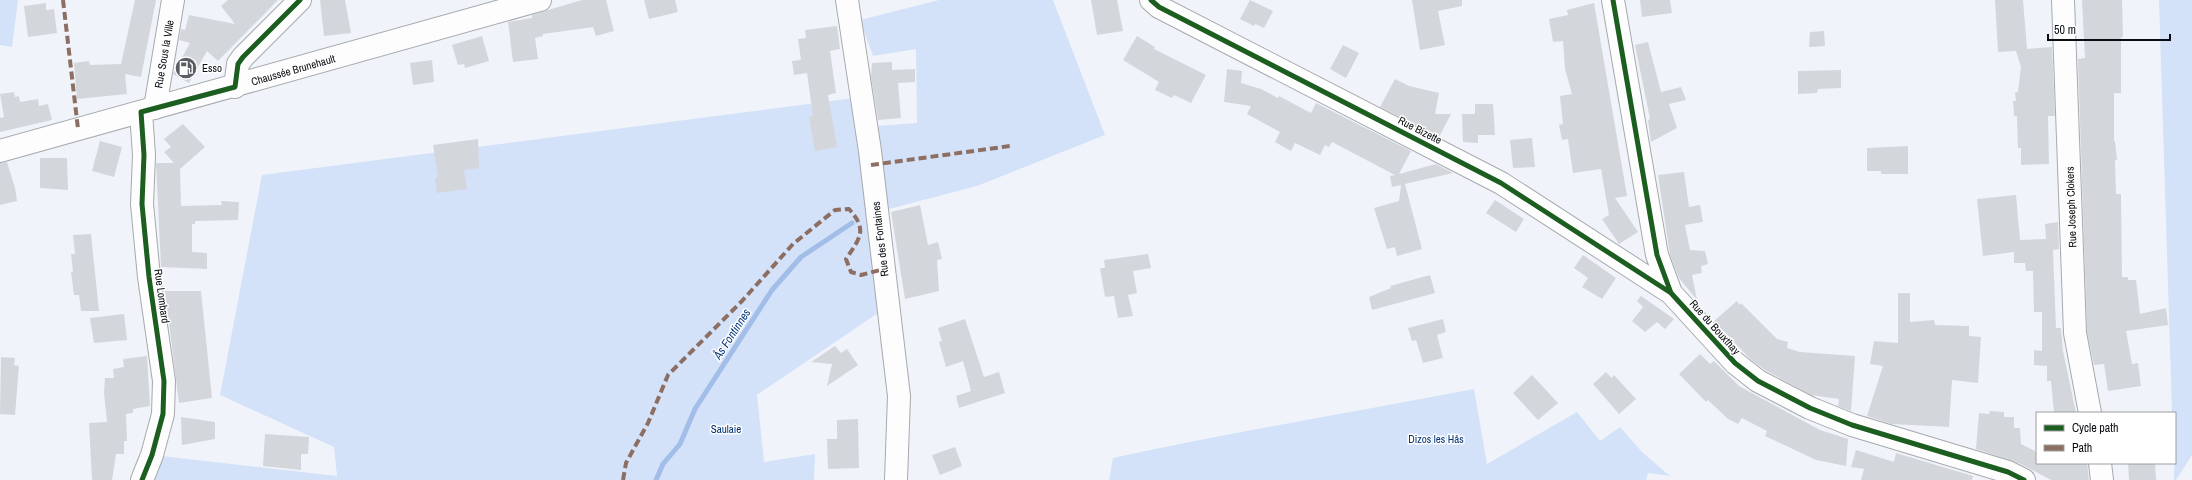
<svg xmlns="http://www.w3.org/2000/svg" width="2192" height="480" viewBox="0 0 2192 480" font-family="'Archivo Narrow',sans-serif">
  <style>
    .green { fill: #d3e2f8 }
    .lines { fill: none; stroke-linecap: round; stroke-linejoin: round }
    .stream { stroke: #a2bee8; stroke-width: 5 }
    .building { fill: #d3d7dc }
    .minor-casing { stroke: #a6a9ae; stroke-width: 24 }
    .minor { stroke: #fdfdfe; stroke-width: 22 }
    .quiet { stroke: #8d6e63; stroke-width: 4; stroke-dasharray: 8 4; stroke-linecap: butt }
    .cycleway-casing { stroke: #fff; stroke-width: 8 }
    .cycleway { stroke: #1b5e20; stroke-width: 5 }
    .labels { text-anchor: middle; dominant-baseline: central; stroke-width: 3; stroke-linejoin: round; paint-order: stroke }
    .street-label { font-size: 11px; fill: #090c10; stroke: #fff }
    .poi-label { font-size: 11px; fill: #090c10; stroke: #fff; text-anchor: start }
    .park-label { font-size: 11px; fill: #023477; stroke: #fff }
    .water-label { font-size: 12px; font-style: italic; fill: #0c3c7f; stroke: #fff }
  </style>
  <rect width="100%" height="100%" fill="#f0f4fa"/>
  <path class="green" d="M0,0H18L12,47L0,45Z
    M939,0H1053L1105,135L977,186L889,209L877,126L917,123L916,49L873,56L860,20Z
    M2159,0H2192V455L2176,480H2174L2175,413H2172Z
    M854,98L887,307L757,395L764,462L815,454L814,480H142L152,455L337,476L334,447L220,395L262,175Z
    M1474,389L1487,464L1577,412L1600,441L1620,427L1642,452L1670,476L1648,473L1646,480H1109L1113,458C1233,432 1354,412 1474,389Z"/>
  <g class="lines">
    <path class="stream" d="M656,480L663,464L680,444L695,409L772,290L801,257L852,223"/>
  </g>
  <path class="building" d="M135,0H156L141,77L125,74L127,94L77,99L74,63L89,61L90,65L121,64Z
    M228,0H278L218,61L207,51L189,83L173,74L190,43L179,40L181,29L185,30L189,15L235,24L221,6Z
    M320,0H345L351,33L324,36Z
    M582,0H606L614,31L596,36L593,27L543,34V36L535,38L538,59L513,62L508,22L532,18V15L548,10Z
    M644,0H675L678,12L649,19Z
    M1091,0H1117L1123,31L1097,35Z
    M1250,0L1273,11L1264,28L1255,24L1254,26L1240,19Z
    M1412,0H1462V6L1438,11L1445,45L1420,50Z
    M1640,0H1670L1672,13L1642,17Z
    M1995,0H2023L2027,49L2052,47L2055,116H2048L2049,164L2021,165V148H2018L2017,116H2014L2013,101H2016L2015,92H2018L2021,67L2016,51L1998,52Z
    M2082,0H2122L2123,37H2121V93H2114V141H2115L2117,160H2115L2116,194H2121L2122,277H2128V280H2136L2140,314L2166,308L2168,325L2126,331L2132,364L2138,363L2141,386L2108,391L2104,364L2094,365L2087,332L2078,59L2085,58Z
    M46,3V10L54,9L57,33L28,37L24,6Z
    M1594,3L1627,196L1615,198L1638,232L1619,244L1602,219L1609,215L1601,169L1573,173L1568,139L1562,140L1559,125L1563,124L1560,96L1572,94L1565,69L1563,41L1553,42L1549,19L1568,15L1567,10Z
    M837,26L840,49L830,51L836,93L828,95L837,147L815,151L809,116H813L807,73L794,75L792,61L801,60L798,39L806,38L805,30Z
    M1824,31L1825,46L1809,47L1810,32Z
    M482,36L489,61L465,68L464,64L458,65L452,45Z
    M1137,36L1155,47L1154,49L1206,75L1191,103L1174,95L1172,98L1155,90L1159,82L1123,60Z
    M1648,42L1661,92L1681,87L1686,100L1669,104L1677,128L1651,142L1648,120L1650,119L1635,45Z
    M1343,45L1359,53L1346,78L1330,69Z
    M432,60L434,82L413,85L410,63Z
    M892,62V70L915,69V82L898,83L901,118L878,120L871,77L872,63Z
    M1227,69L1242,71L1241,83L1261,89L1278,98L1279,96L1311,113L1316,103L1411,151L1399,174L1436,164L1453,173L1405,184L1422,249L1397,256L1395,247L1387,249L1374,208L1399,201L1401,185L1392,187L1390,176L1395,175L1332,142L1329,147L1325,145L1320,155L1295,143L1291,151L1275,142L1280,132L1247,114L1251,106L1224,102Z
    M1841,70V88L1818,89L1817,93L1798,94V71Z
    M1395,79L1409,86L1439,93L1435,114H1451L1439,137L1380,107Z
    M14,92L15,97L19,96L20,102L38,99L39,106L48,104L52,120L0,132V118L4,117L0,94Z
    M1475,104H1493L1495,135H1478V143L1463,142L1462,114H1475Z
    M183,124L205,147L180,169L181,206L222,205L221,201L239,202L238,220L195,221V224H192V252L207,253V269L161,267L156,163H174L164,152L171,147L164,139Z
    M1532,138L1535,167L1513,168L1510,140Z
    M478,139L479,168L464,170L467,189L437,193L435,178L438,177L433,145Z
    M100,141L122,147L114,177L92,171Z
    M1908,146V174H1881V171H1867V148Z
    M40,158H67L68,190L40,188Z
    M7,162L15,188L17,201L0,205V163Z
    M1684,172L1689,207L1700,205L1703,222L1685,225L1690,250L1705,251L1708,264L1701,266L1702,273L1692,275L1697,300L1679,278L1670,255L1658,175Z
    M2016,195L2020,240L2046,239L2045,224L2058,222L2059,249L2053,250L2056,328H2061L2063,351L2076,413H2054L2051,381H2047V366L2034,365V350L2042,351V312H2034L2033,271H2026L2025,263H2014V252L1983,256L1977,199Z
    M1495,200L1524,219L1516,232L1486,213Z
    M920,205L928,245L938,242L942,259L937,260L939,291L905,299L891,212Z
    M91,234L99,311H81L79,295H74L71,272H73L71,254H75L73,235Z
    M1148,254L1151,268L1133,271L1137,293L1128,295L1133,316L1118,318L1114,296L1105,297L1100,268H1105L1104,260Z
    M1583,255L1616,278L1602,299L1582,287L1588,278L1574,268Z
    M1430,275L1435,293L1372,310L1369,297L1391,288L1390,286Z
    M165,291H201L212,398L179,403Z
    M1898,293H1910V322L1934,320L1935,325L1969,326V336L1981,337L1978,383L1952,380L1949,427L1891,424L1867,416L1883,366L1870,364L1874,341L1898,343Z
    M1641,296L1674,319L1665,329L1657,322L1645,332L1632,321L1643,307L1637,301Z
    M1737,301L1740,305L1741,303L1777,339L1788,342L1787,348L1800,352L1855,356L1851,411L1838,406L1839,399L1811,395L1765,370L1750,359L1714,321Z
    M124,314L127,340L94,343L90,318Z
    M965,319L984,377L999,372L1005,393L959,408L956,396L971,391L963,361L946,367L939,342L942,341L938,328Z
    M1443,319L1446,332L1437,335L1443,358L1423,363L1416,340L1412,341L1408,328Z
    M835,346L841,353L847,349L858,365L827,386L832,364L811,362Z
    M1700,354L1710,364L1714,361L1739,386L1820,430L1848,439L1846,466L1816,460L1765,436L1767,431L1742,418L1738,424L1728,419L1708,400L1706,402L1679,374Z
    M147,356L150,406L133,409V413L126,414L127,441H124V454H116L112,480H92L89,423L107,422L104,393L105,378H114L113,369L124,367L123,359Z
    M1,357L15,358L14,365L19,366L15,415L0,414Z
    M1606,372L1612,378L1614,375L1636,399L1619,414L1593,384Z
    M1532,375L1558,403L1538,420L1513,393Z
    M1990,411L2004,412V417H2014V428H2020L2021,444L2037,452V463H2087L2089,480H2051L2021,464L1976,449L1979,413L1989,414Z
    M181,417L215,422V439L182,445Z
    M858,419L859,468L828,469L827,439H837V420Z
    M265,434L309,437L308,454H301V470L263,466Z
    M955,447L962,466L940,475L932,455Z
    M1856,450L1894,462L1896,453L1973,476L1972,480H1861L1864,469L1851,467Z
    M2128,463H2155L2156,480H2129Z"/>
  <g class="lines">
    <g class="minor-casing">
      <path id="minor" d="M847,0L870,151L899,396L896,480
        M1151,0L1159,7L1501,183L1671,293
        M1613,0L1657,255L1671,293L1735,363L1758,381L1810,408L1852,425L2008,472L2024,480
        M2063,0L2075,333L2090,413
        M235,87L238,64L243,57L300,0
        M155,108L173,0
        M141,112L144,155L142,204L149,277L164,381L163,414L152,455L142,480
        M0,151L540,0
        M2100,463L2102,480"/>
    </g>
    <use href="#minor" class="minor"/>
    <path class="quiet" d="M63,0L78,129
      M871,165L1010,146
      M623,480L626,463L648,423L668,375L742,301L793,244L835,210L849,209C868,230 860,238 846,259L851,272L861,275L884,269"/>
    <g class="cycleway-casing">
      <path id="cycleway" d="M1151,0L1159,7L1501,183L1671,293
        M1613,0L1657,255L1671,293L1735,363L1758,381L1810,408L1852,425L2008,472L2024,480
        M142,480L152,455L163,414L164,381L149,277L142,204L144,155L141,112L235,87L238,64L243,57L300,0"/>
    </g>
    <use href="#cycleway" class="cycleway"/>
  </g>
  <defs>
    <g id="fuel-disc" transform="scale(1.15)"><circle r="9.5" fill="#5a5d62" stroke="#fff"/><path d="M-5.5-6h7V0h2V4h1.3V-2.5L3-4.5l.8-.8L6-3V5H2.5V1h-1V6h-7ZM-4.2-4.7v3.2H.2V-4.7Z" fill="#fff"/></g>
  </defs>
  <g fill-rule="evenodd">
    <use href="#fuel-disc" x="186" y="68"/>
  </g>
  <g class="labels">
    <g class="street-label">
      <text transform="translate(164 54) rotate(-80)">Rue Sous la Ville</text>
      <text transform="translate(293 70) rotate(-16)">Chaussée Brunehault</text>
      <text transform="translate(1420 130) rotate(27)">Rue Bizette</text>
      <text transform="translate(2071 207) rotate(-92)">Rue Joseph Clokers</text>
      <text transform="translate(880 239) rotate(-97)">Rue des Fontaines</text>
      <text transform="translate(162 296) rotate(82)">Rue Lombard</text>
      <text transform="translate(1715 327) rotate(48)">Rue du Bouxthay</text>
    </g>
    <g class="poi-label">
      <text x="202" y="68">Esso</text>
    </g>
    <g class="park-label">
      <text x="726" y="429">Saulaie</text>
      <text x="1436" y="439">Dizos les Hås</text>
    </g>
    <g class="water-label">
      <text transform="translate(732 334) rotate(-57)">Ås Fontinnes</text>
    </g>
  </g>
  <rect x="2036" y="412" width="140" height="52" fill="#ffffff" stroke="#9d9e9f"/>
  <rect x="2044" y="425" width="20" height="6" fill="#1b5e20" stroke="#9d9e9f"/>
  <text x="2072" y="432" font-size="12" fill="#090c10">Cycle path</text>
  <rect x="2044" y="445" width="20" height="6" fill="#8d6e63" stroke="#9d9e9f"/>
  <text x="2072" y="452" font-size="12" fill="#090c10">Path</text>
  <path d="M2048 34v6h122v-6" fill="none" stroke="#090c10" stroke-width="2"/>
  <text x="2054" y="34" font-size="12" fill="#090c10" stroke="#ffffff" stroke-width="3" paint-order="stroke">50 m</text>
</svg>
